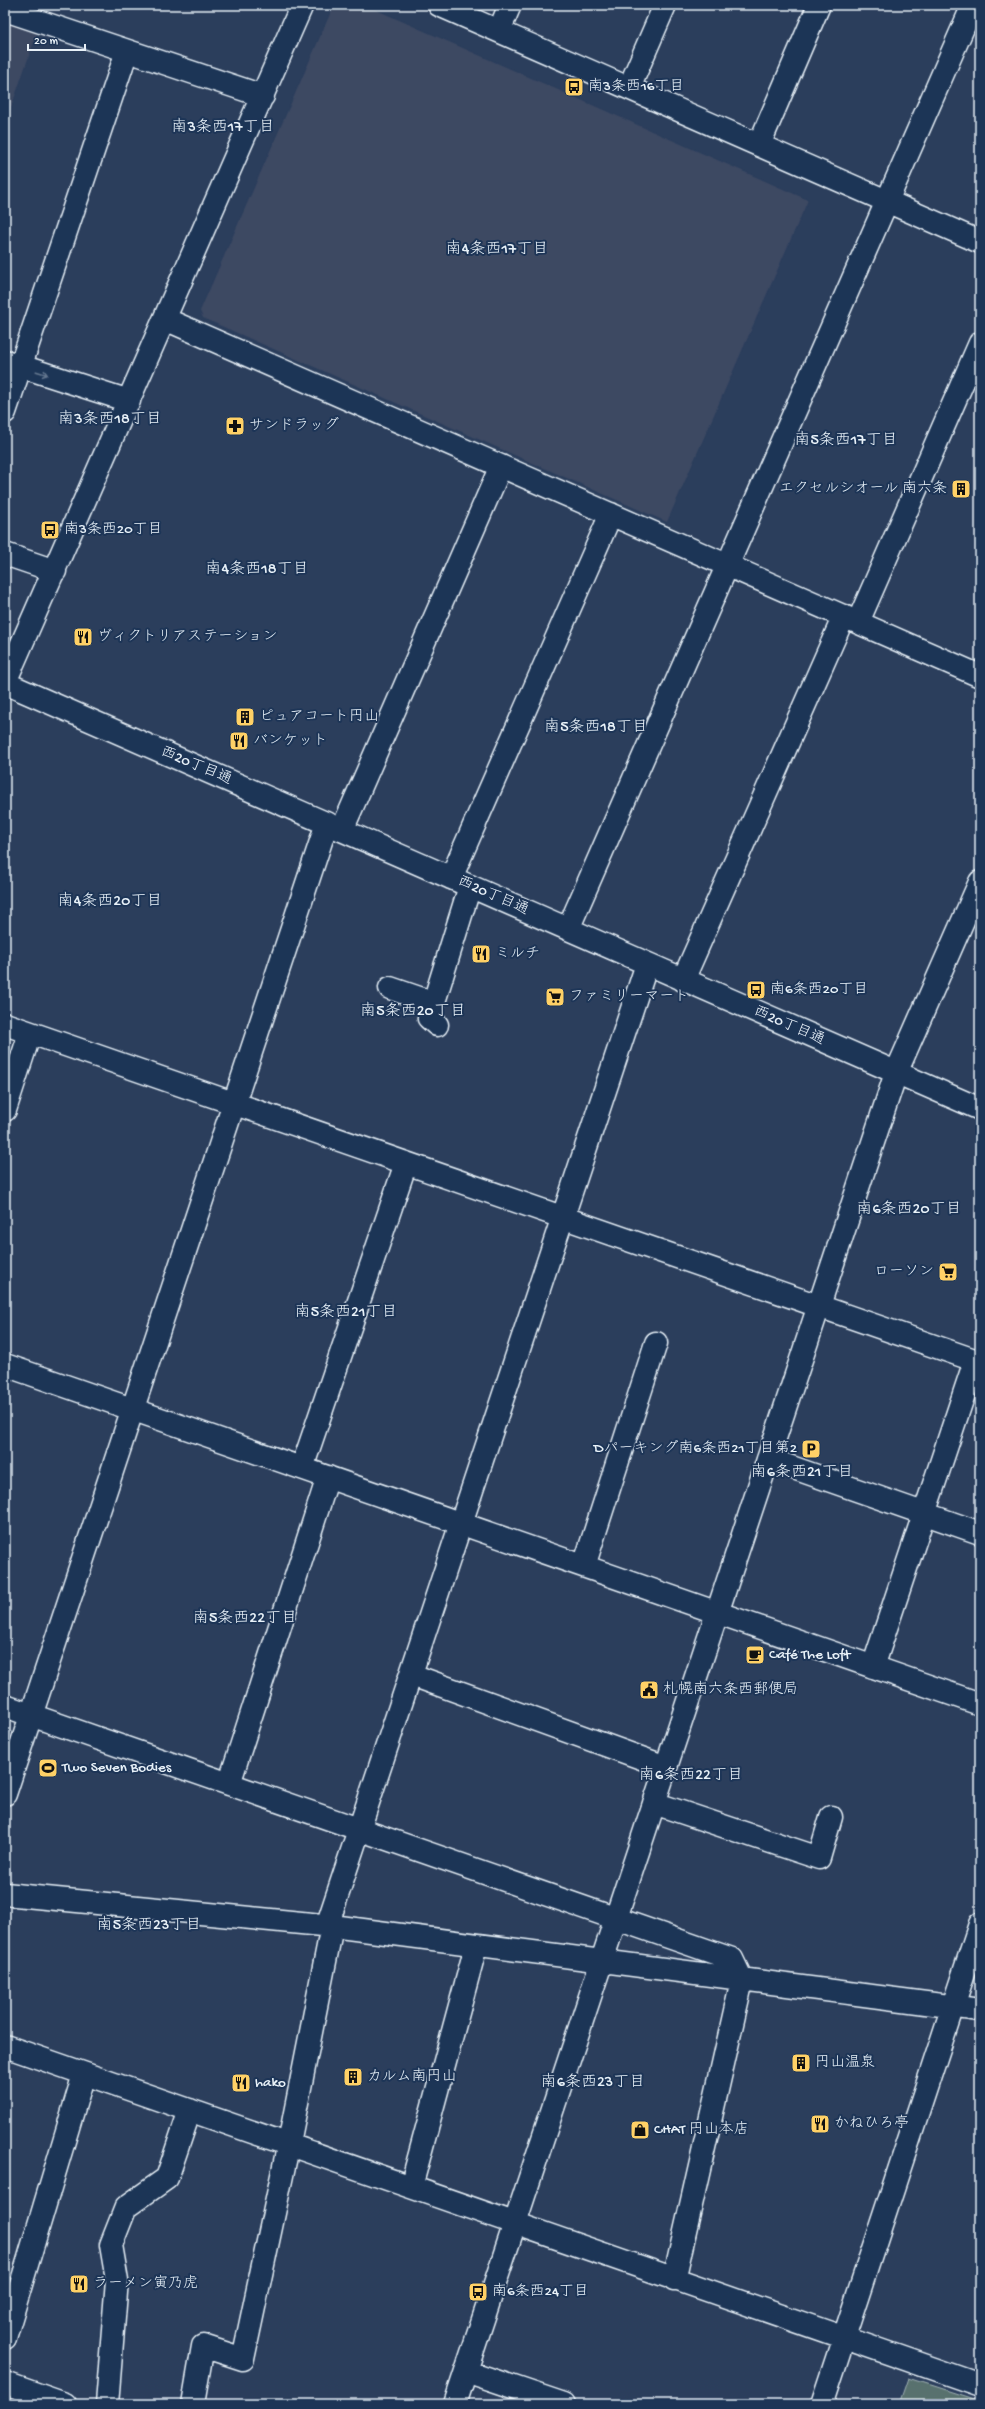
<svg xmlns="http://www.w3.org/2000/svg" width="985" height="2409" viewBox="0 0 985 2409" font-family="'Gochi Hand','Klee One',sans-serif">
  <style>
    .built { fill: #3c4862 }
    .green { fill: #58716e; stroke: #a0b1b3 }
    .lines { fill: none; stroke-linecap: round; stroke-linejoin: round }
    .minor-casing { stroke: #e8f1f8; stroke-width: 25 }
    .major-casing { stroke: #e8f1f8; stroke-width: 25 }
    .minor { stroke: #1d3557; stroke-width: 22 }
    .major { stroke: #1d3557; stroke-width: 22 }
    .oneway { stroke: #64778f }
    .labels { text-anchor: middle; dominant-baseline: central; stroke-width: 4; stroke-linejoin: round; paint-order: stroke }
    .poi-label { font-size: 15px; fill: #e8f1f8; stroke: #1d3557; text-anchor: start }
    .street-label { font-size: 15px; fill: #e8f1f8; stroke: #1d3557 }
    .neighbourhood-label { font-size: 16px; fill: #e8f1f8; stroke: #1d3557 }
  </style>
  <rect width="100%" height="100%" fill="#2b3e5c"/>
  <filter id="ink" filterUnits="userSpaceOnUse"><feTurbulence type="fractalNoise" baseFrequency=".025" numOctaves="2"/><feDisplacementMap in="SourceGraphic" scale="8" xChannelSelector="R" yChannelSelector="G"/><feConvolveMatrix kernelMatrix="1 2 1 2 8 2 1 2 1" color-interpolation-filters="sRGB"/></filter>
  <g filter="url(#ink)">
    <path class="built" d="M334,5H365L808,200L667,522L203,318L200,311Z
      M5,22L37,33L5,125Z"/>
    <path class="green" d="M908,2378L980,2401V2404H899Z"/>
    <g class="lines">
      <g class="minor-casing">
        <path id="minor" d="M439,5L980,242
          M5,10L263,96
          M499,31L510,5
          M629,88L665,5
          M759,145L819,5
          M165,319L980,676
          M5,361L129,401
          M5,412L127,51
          M5,554L55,571
          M858,622L980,343
          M5,682L302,5
          M5,683L980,1109
          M342,830L501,466
          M451,878L611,514
          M568,929L973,5
          M683,980L844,616
          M390,988L434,1003
          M5,1024L980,1362
          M437,1025L429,1018L470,886
          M5,1110L30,1033
          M5,1365L980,1704
          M768,1459L980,1533
          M302,1468L406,1163
          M584,1566L656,1343
          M873,1667L975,1361
          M412,1675L666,1767
          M5,1706L732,1959L742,1980L674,2280
          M229,1784L328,1477
          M5,1794L327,823
          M654,1803L819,1858L831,1817
          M5,1894L332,1926L980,2010
          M5,2046L980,2385
          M411,2187L476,1946
          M5,2338L84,2074
          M466,2371L564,2404
          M107,2404L117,2280L111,2245L126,2207L167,2178L190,2110
          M193,2404L203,2346L243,2359L291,2133L332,1926L330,1917L647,964
          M455,2404L896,1073L980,882
          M822,2404L980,1924"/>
      </g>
      <g class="major-casing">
        <path id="major" d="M5,2383L65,2404"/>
      </g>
      <use href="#minor" class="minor"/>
      <use href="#major" class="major"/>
    </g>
    <defs><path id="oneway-shaft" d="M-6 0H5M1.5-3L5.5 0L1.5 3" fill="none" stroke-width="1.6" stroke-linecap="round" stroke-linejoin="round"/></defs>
    <use class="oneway" href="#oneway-shaft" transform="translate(42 373) rotate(18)"/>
  </g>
  <defs>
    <g id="bus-square" transform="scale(1)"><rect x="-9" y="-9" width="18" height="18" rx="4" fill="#ffd166" stroke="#1d3557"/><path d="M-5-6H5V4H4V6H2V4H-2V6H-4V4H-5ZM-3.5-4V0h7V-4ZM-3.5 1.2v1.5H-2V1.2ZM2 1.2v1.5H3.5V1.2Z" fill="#111"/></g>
    <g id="pharmacy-square" transform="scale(1)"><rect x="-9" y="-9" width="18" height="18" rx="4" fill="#ffd166" stroke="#1d3557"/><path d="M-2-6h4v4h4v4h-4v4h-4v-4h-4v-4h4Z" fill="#111"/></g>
    <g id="building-square" transform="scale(1)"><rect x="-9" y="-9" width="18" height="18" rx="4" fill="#ffd166" stroke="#1d3557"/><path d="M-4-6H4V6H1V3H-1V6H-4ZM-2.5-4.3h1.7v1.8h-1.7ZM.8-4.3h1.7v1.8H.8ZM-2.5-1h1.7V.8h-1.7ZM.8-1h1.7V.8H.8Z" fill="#111"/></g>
    <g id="restaurant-square" transform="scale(1)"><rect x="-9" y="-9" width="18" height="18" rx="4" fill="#ffd166" stroke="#1d3557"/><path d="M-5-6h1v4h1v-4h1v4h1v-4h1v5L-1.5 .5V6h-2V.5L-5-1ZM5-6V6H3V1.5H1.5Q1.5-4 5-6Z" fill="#111"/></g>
    <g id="supermarket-square" transform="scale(1)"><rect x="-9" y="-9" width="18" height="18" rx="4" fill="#ffd166" stroke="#1d3557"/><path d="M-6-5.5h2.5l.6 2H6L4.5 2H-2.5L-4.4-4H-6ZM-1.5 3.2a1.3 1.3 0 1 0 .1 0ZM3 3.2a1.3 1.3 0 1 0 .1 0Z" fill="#111"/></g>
    <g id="parking-square" transform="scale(1)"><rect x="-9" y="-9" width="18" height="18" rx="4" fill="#ffd166" stroke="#1d3557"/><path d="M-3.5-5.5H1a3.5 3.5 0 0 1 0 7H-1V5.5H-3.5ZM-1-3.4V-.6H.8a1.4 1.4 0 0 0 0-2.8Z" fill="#111"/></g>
    <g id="cafe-square" transform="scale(1)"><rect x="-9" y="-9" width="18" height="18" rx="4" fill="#ffd166" stroke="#1d3557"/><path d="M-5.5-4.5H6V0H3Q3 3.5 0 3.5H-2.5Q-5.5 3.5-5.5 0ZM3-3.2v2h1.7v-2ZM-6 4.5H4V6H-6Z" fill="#111"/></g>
    <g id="civic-square" transform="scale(1)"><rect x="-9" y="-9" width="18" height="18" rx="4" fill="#ffd166" stroke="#1d3557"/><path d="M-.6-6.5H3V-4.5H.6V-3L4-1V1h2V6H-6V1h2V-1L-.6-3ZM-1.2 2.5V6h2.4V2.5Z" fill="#111"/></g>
    <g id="stadium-square" transform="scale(1)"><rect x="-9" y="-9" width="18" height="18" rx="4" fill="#ffd166" stroke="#1d3557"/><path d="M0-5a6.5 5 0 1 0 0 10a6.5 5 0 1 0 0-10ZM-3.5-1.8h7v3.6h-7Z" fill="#111"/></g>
    <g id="shop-square" transform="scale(1)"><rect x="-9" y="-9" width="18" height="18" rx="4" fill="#ffd166" stroke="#1d3557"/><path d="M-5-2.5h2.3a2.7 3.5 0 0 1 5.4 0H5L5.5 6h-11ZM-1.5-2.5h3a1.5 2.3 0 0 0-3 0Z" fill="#111"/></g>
  </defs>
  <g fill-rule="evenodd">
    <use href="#bus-square" x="574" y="87"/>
    <use href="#pharmacy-square" x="235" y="426"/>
    <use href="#building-square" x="961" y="489"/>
    <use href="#bus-square" x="50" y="530"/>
    <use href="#restaurant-square" x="83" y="637"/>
    <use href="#building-square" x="245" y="717"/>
    <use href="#restaurant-square" x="239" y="741"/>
    <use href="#restaurant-square" x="481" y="954"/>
    <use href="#bus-square" x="756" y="990"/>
    <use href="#supermarket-square" x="555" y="997"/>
    <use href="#supermarket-square" x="948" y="1272"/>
    <use href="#parking-square" x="811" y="1449"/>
    <use href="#cafe-square" x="755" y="1655"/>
    <use href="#civic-square" x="649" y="1690"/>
    <use href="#stadium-square" x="48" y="1768"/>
    <use href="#building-square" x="801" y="2063"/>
    <use href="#building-square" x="353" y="2077"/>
    <use href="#restaurant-square" x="241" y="2083"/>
    <use href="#restaurant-square" x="820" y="2124"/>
    <use href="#shop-square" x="640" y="2130"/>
    <use href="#restaurant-square" x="79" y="2284"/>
    <use href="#bus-square" x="478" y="2292"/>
  </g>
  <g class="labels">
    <g class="poi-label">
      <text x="588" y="87">南3条西16丁目</text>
      <text x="249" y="426">サンドラッグ</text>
      <text x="947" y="489" text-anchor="end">エクセルシオール 南六条</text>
      <text x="64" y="530">南3条西20丁目</text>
      <text x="97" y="637">ヴィクトリアステーション</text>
      <text x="259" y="717">ピュアコート円山</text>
      <text x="253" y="741">バンケット</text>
      <text x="495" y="954">ミルチ</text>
      <text x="770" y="990">南6条西20丁目</text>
      <text x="569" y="997">ファミリーマート</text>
      <text x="934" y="1272" text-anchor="end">ローソン</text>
      <text x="797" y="1449" text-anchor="end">Dパーキング南6条西21丁目第2</text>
      <text x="769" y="1655">Café The Loft</text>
      <text x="663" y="1690">札幌南六条西郵便局</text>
      <text x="62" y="1768">Two Seven Bodies</text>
      <text x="815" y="2063">円山温泉</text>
      <text x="367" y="2077">カルム南円山</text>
      <text x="255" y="2083">hako</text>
      <text x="834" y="2124">かねひろ亭</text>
      <text x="654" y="2130">CHAT 円山本店</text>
      <text x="93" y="2284">ラーメン寅乃虎</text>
      <text x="492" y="2292">南6条西24丁目</text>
    </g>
    <g class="street-label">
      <text transform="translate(196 766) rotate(23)">西20丁目通</text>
      <text transform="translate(493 896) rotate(24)">西20丁目通</text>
      <text transform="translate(789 1026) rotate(24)">西20丁目通</text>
    </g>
    <g class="neighbourhood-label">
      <text x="223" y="128">南3条西17丁目</text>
      <text x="497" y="250">南4条西17丁目</text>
      <text x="110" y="420">南3条西18丁目</text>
      <text x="846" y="441">南5条西17丁目</text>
      <text x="257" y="570">南4条西18丁目</text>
      <text x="596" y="728">南5条西18丁目</text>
      <text x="110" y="902">南4条西20丁目</text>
      <text x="413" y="1012">南5条西20丁目</text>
      <text x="909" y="1210">南6条西20丁目</text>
      <text x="346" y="1313">南5条西21丁目</text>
      <text x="802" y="1473">南6条西21丁目</text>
      <text x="245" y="1619">南5条西22丁目</text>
      <text x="691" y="1776">南6条西22丁目</text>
      <text x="149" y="1926">南5条西23丁目</text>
      <text x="593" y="2083">南6条西23丁目</text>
    </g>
  </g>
  <rect width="985" height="2409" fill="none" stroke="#1d3557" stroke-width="20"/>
  <rect x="10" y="10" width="965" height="2389" fill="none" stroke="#e8f1f8" stroke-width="1.5" filter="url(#ink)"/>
  <path d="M28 44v6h57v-6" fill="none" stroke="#e8f1f8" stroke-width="2"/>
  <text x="34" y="44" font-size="12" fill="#e8f1f8" stroke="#1d3557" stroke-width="3" paint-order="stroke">20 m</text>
</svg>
